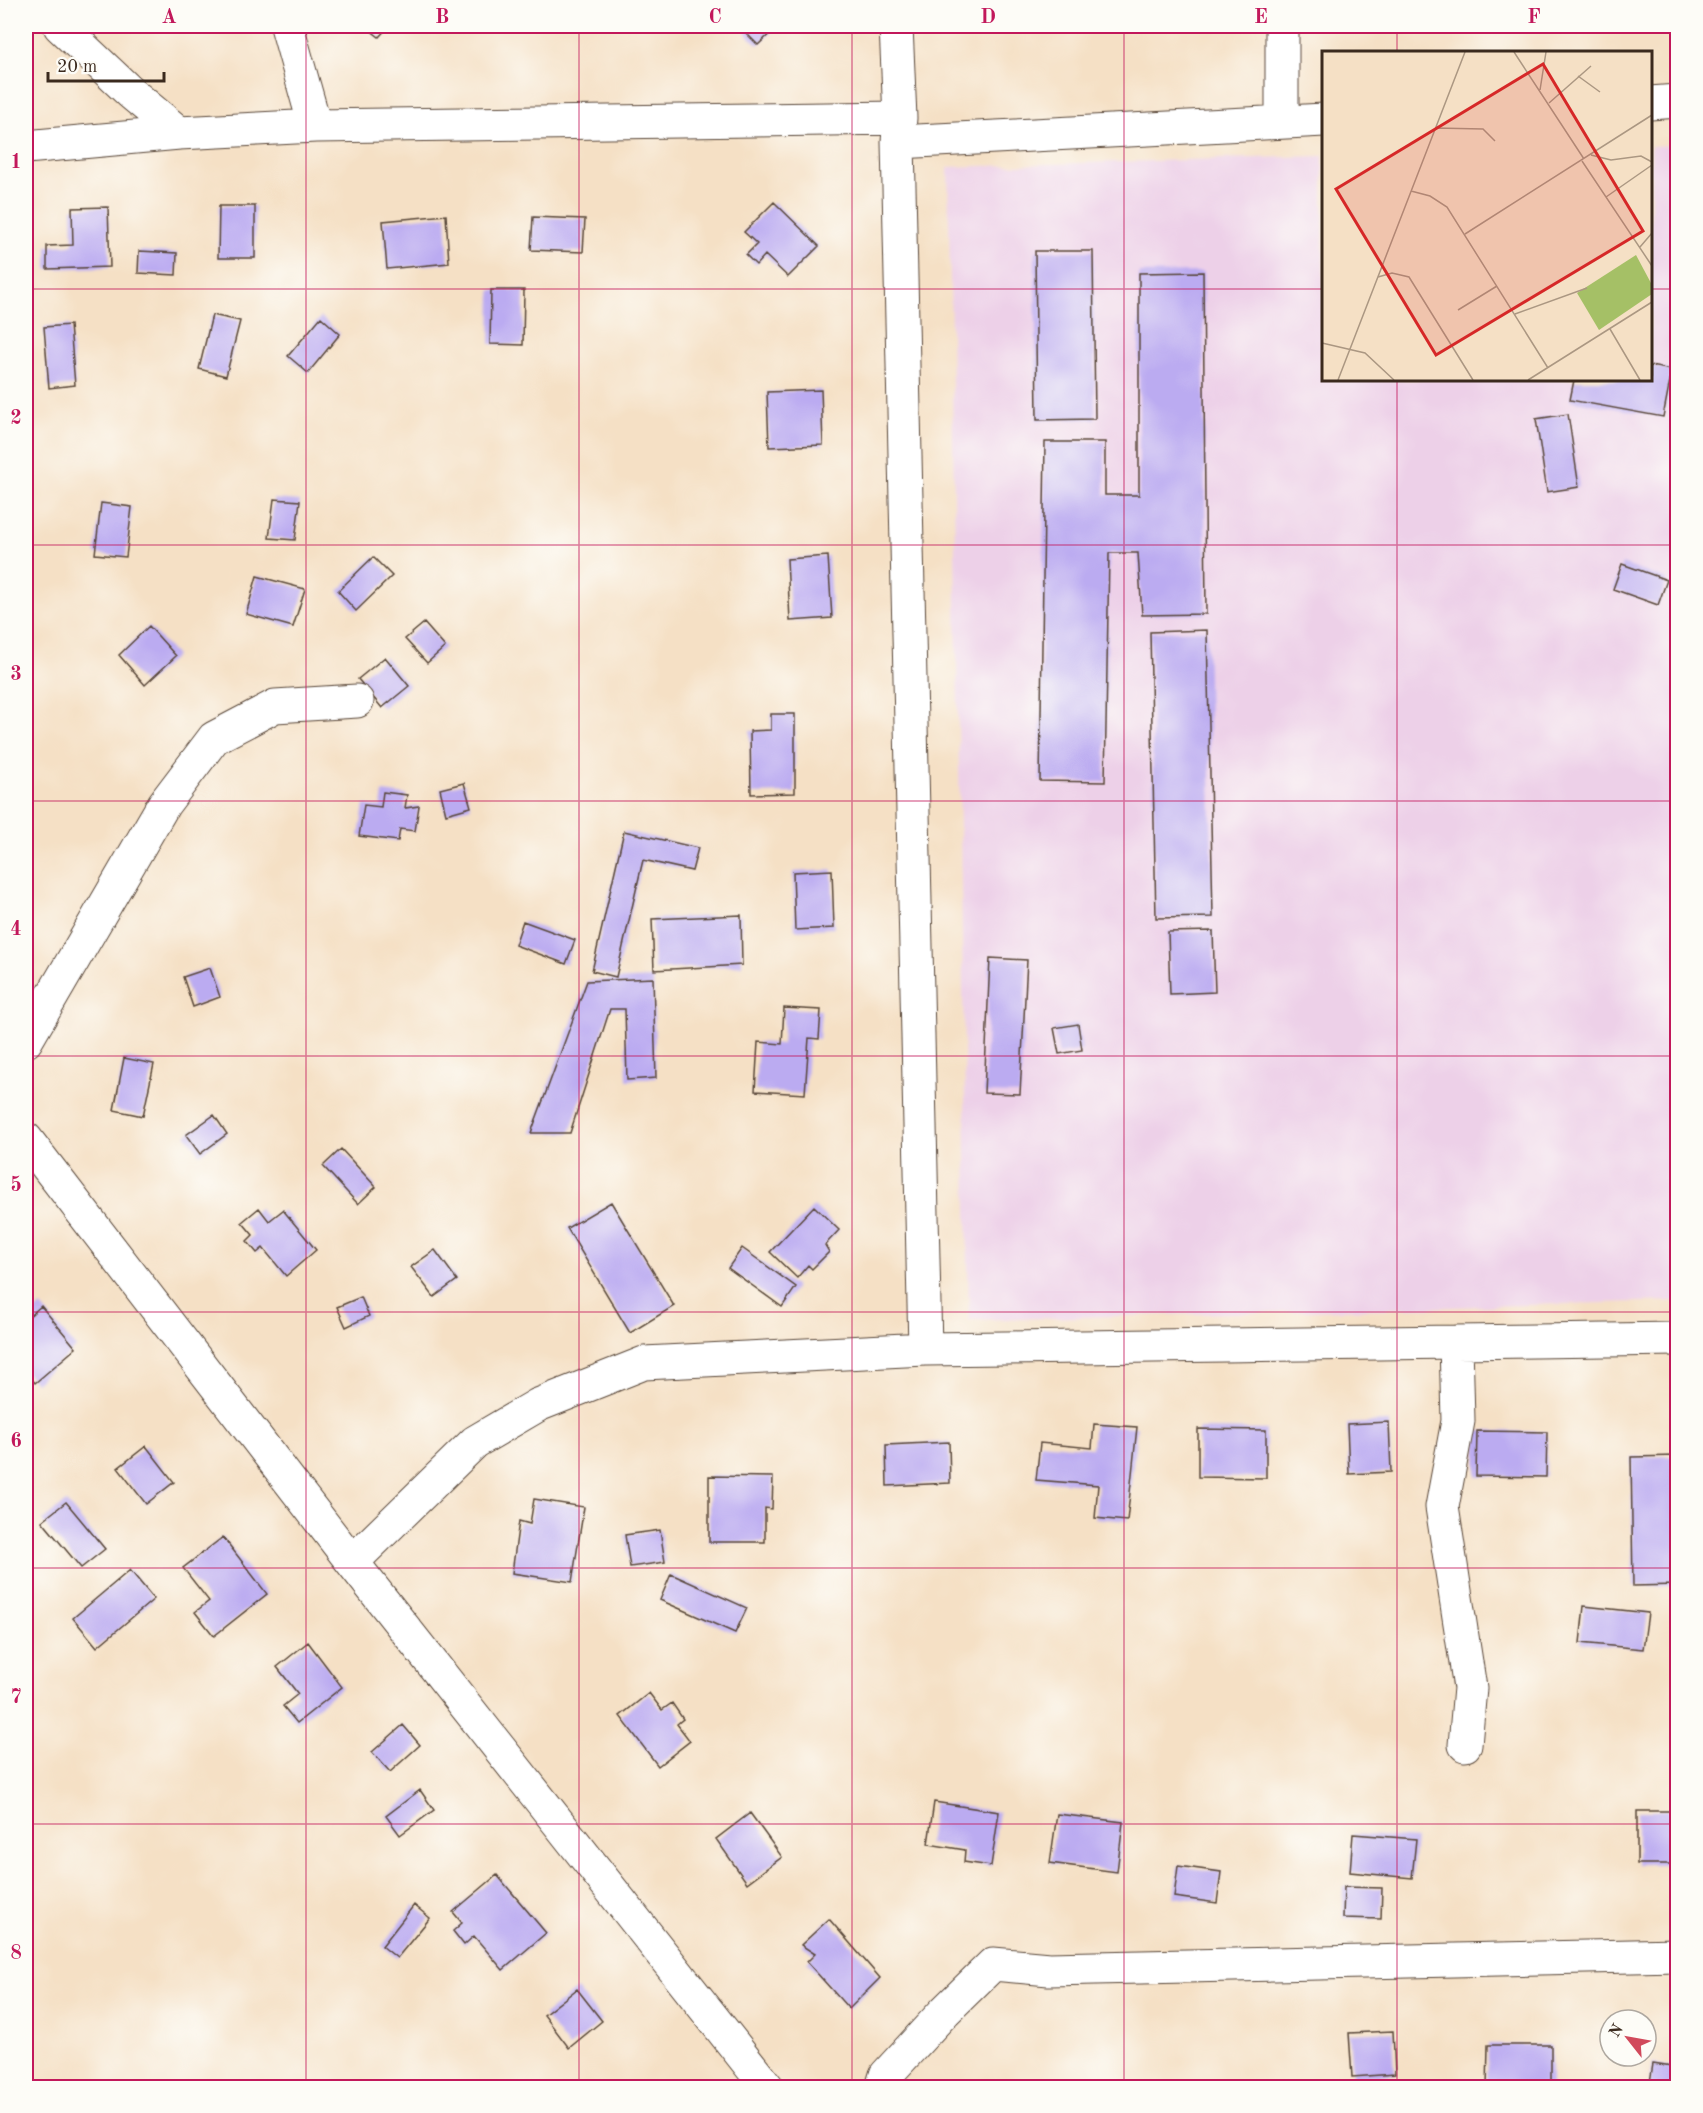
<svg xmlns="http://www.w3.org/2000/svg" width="1703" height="2113" viewBox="0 0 1703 2113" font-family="'Old Standard TT',serif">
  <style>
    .built { fill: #edd0e8 }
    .building { fill: #bbabf1 }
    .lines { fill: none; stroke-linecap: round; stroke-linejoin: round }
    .minor-casing { stroke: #574537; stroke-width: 35 }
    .minor { stroke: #fff; stroke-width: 33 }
    .grid { fill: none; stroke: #c2185b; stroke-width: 1.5; stroke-opacity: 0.55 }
    .inset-road { fill: none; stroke: #ab9782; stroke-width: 1.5 }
    .view { fill: #d62828; fill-opacity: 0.15; stroke: #d62828; stroke-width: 3 }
    .inset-edge { fill: none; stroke: #3b2a1e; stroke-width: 3 }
    .neatline { fill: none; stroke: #c2185b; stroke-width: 2 }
    .grid-label { font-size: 20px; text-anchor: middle; font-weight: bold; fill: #c2185b }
  </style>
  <rect width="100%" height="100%" fill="#fdfcf7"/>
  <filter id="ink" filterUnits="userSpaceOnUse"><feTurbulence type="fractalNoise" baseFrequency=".0167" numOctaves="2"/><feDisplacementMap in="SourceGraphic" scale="12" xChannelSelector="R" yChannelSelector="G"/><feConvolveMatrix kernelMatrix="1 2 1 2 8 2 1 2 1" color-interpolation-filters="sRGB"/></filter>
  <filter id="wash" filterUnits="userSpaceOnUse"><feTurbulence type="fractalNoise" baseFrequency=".008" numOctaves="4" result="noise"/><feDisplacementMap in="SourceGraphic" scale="24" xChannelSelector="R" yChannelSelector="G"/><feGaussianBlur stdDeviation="1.35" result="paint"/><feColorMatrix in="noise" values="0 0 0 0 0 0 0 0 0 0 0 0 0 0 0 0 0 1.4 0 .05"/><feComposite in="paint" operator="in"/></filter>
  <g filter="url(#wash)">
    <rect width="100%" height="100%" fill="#f5e0c5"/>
    <path class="built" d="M1677,145V1301L969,1320L948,167L1323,156L1324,380H1650L1651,146Z"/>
    <g id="blocks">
      <path class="building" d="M365,26H389L379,37Z
        M739,26H778L758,45Z
        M774,202L819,246L788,277L765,255L756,265L746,255L757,244L744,232Z
        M219,206H255V258H218Z
        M108,207L110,267L47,269V246L73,245L72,208Z
        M446,215L449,263L387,269L383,221Z
        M533,217L585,219L583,252L531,250Z
        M139,251L177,253L176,275L138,273Z
        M1035,251H1093L1095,419L1037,420Z
        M1203,272L1206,614L1142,615L1138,553H1109L1105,782L1040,781L1045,442H1105V495H1139V273Z
        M491,290H524L523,345L490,344Z
        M212,315L240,321L226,376L199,369Z
        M321,317L340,334L308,373L288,356Z
        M70,325L75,385L49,388L44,327Z
        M1650,366L1672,370L1663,417L1570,400L1574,380H1650Z
        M821,390L823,445L769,447L767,392Z
        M1568,414L1579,487L1547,492L1536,419Z
        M274,499L300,501L295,540L269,538Z
        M101,503L132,507L126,557L95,554Z
        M828,556L832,618L790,621L787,559Z
        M373,557L392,576L356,611L338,591Z
        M1622,564L1667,580L1658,605L1613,589Z
        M257,576L305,589L293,627L246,614Z
        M424,623L445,647L427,663L405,639Z
        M149,626L176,656L145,685L119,655Z
        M1207,630L1213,917L1156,918L1150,632Z
        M385,657L409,686L382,708L358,679Z
        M771,714H795V793L751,794L750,731L771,730Z
        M464,783L471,807L446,814L440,789Z
        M383,792L407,795L405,808L419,806L415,831L400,829L398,841L359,836L364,805L381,807Z
        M624,831L698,848L692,871L643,860L616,977L592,971Z
        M832,870L834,928L795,930L793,872Z
        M741,915L742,965L654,970L652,919Z
        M523,921L575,940L566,964L515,945Z
        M1213,931L1215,992L1170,994L1168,932Z
        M990,958L1027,960L1020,1094L984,1093Z
        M210,968L220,997L193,1007L183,977Z
        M653,978L656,1078L627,1080L625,1009H610L570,1133H531L587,981Z
        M784,1008L821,1010L819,1039L809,1038L805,1094L755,1091L758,1042L782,1044Z
        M1078,1024L1082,1050L1059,1054L1054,1028Z
        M124,1058L154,1064L143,1116L114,1110Z
        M214,1115L227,1134L200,1154L186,1135Z
        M341,1149L376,1187L358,1204L323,1166Z
        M611,1202L674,1306L630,1333L567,1228Z
        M814,1206L839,1230L825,1245L829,1252L812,1269L808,1265L797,1278L770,1252Z
        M259,1208L269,1221L283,1210L316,1250L286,1276L263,1248L257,1253L247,1241L253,1235L242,1222Z
        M742,1248L796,1287L782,1307L728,1268Z
        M435,1250L457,1280L434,1297L411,1267Z
        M361,1297L369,1316L346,1327L337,1307Z
        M41,1306L76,1348L35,1383L26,1372V1319Z
        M1389,1422L1391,1472L1349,1474L1347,1424Z
        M1094,1424L1137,1427L1127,1521L1095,1518L1098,1485L1036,1480L1040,1443L1092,1448Z
        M1198,1429L1266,1430V1478L1198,1477Z
        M1477,1431L1547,1432L1546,1477L1476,1476Z
        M949,1442L950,1483L887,1486L886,1445Z
        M146,1446L174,1482L146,1504L118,1468Z
        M1678,1456V1585L1633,1586L1631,1457Z
        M709,1476L773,1477L772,1509L765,1508V1542H709Z
        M534,1499L584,1507L572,1582L512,1573L519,1521L530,1524Z
        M66,1502L105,1549L81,1568L42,1521Z
        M660,1530L665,1562L630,1567L625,1535Z
        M223,1537L267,1594L214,1636L195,1612L209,1601L183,1568Z
        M130,1570L154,1599L97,1647L73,1618Z
        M671,1574L747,1608L735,1633L660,1600Z
        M1584,1606L1648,1613L1643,1649L1580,1643Z
        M308,1642L342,1687L297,1723L283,1706L298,1694L277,1667Z
        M649,1693L662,1710L672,1703L683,1719L677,1724L690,1741L658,1766L620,1716Z
        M403,1725L420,1745L390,1772L372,1752Z
        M420,1790L434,1810L400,1835L386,1816Z
        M934,1802L999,1812L991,1866L964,1862L965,1850L928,1844Z
        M1637,1811H1678V1864H1637Z
        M750,1813L782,1857L747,1883L716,1839Z
        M1057,1814L1123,1822L1117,1872L1050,1863Z
        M1353,1834L1416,1839L1412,1878L1350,1872Z
        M1178,1866L1221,1872L1217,1903L1174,1897Z
        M497,1875L546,1933L503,1970L474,1936L464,1945L453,1931L462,1923L453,1912Z
        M1344,1887L1382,1888L1381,1919L1343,1918Z
        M414,1905L430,1918L397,1958L382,1946Z
        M829,1919L880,1978L849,2009L807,1962L815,1954L801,1945Z
        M577,1989L602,2021L569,2048L544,2015Z
        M1393,2031L1395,2074L1352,2077L1349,2033Z
        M1488,2045H1551V2088H1487Z
        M1653,2064L1678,2068V2088H1649Z"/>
    </g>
  </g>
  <g filter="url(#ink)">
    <use href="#blocks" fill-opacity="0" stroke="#574537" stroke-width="1.5"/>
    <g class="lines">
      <g class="minor-casing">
        <path id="minor" d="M60,26L131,93L179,133
          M287,26L315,126
          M896,26L900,118L898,142L925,1349
          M1282,26V122
          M1650,103L1678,101
          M898,142L1324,120
          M26,147L179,133L315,126L900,118
          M26,1041L164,804L214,738L275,706L357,701
          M26,1139L352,1562L768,2088
          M1456,1342L1458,1421L1442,1507L1470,1688L1465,1745
          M352,1562L475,1442L538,1405L644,1363L925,1349L1678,1339
          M882,2088L886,2075L945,2011L993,1964L1049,1969L1678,1955"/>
      </g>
      <use href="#minor" class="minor"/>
    </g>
  </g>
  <path class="grid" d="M306,26V2088M579,26V2088M852,26V2088M1124,26V2088M1397,26V52M26,289H1324M1650,289H1678M1397,380V2088M26,545H1678M26,801H1678M26,1056H1678M26,1312H1678M26,1568H1678M26,1824H1678"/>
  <g transform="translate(1322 51)">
    <rect width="330" height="330" fill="#f5e0c5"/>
    <path d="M314,204L330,234V243L277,279L255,242Z" fill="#a5c066"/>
    <path class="inset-road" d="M192,1L262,108M256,25L278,41M218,39L224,1M227,52L269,15M113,77L161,78L173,90M269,104L289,109L319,105L330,111M260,110L330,215M89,140L108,145L125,156L226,317M284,146L330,114M143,183L330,64M318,196L330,182M56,226L70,222L87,226L151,329M136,259L175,235M193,263L265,237M288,278L318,329M0,292L43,302L72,329M16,329L143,1M206,329L330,251"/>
    <path class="view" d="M221,13L321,180L114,304L14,138Z"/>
    <rect width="330" height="330" class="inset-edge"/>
  </g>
  <rect width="1703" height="2113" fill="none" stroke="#fdfcf7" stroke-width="66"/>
  <g transform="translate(1628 2038) rotate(301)"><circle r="28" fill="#fdfcf7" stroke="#afa8a0" stroke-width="1.5"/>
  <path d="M0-4.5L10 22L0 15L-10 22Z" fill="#d1495b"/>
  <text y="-9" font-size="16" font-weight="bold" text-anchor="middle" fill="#3b2a1e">N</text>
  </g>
  <path d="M48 72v9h116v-9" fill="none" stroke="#3b2a1e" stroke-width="3"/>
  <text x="57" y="72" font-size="18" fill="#3b2a1e" stroke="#fdfcf7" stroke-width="4.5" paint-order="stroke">20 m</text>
  <rect x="33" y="33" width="1637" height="2047" class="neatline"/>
  <g class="grid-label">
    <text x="169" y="23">A</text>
    <text x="442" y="23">B</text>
    <text x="715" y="23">C</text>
    <text x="988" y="23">D</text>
    <text x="1261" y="23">E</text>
    <text x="1534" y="23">F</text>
    <text x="16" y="168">1</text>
    <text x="16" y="424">2</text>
    <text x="16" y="680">3</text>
    <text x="16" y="935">4</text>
    <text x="16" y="1191">5</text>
    <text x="16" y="1447">6</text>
    <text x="16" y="1703">7</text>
    <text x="16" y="1959">8</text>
  </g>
</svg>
